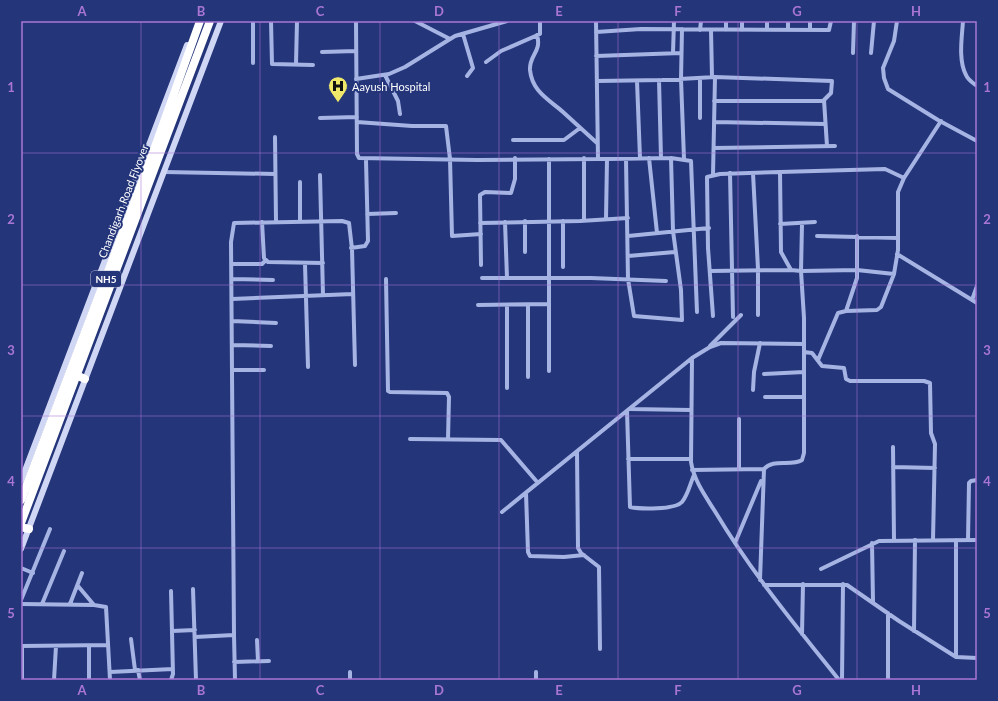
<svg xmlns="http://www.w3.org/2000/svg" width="998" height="701" viewBox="0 0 998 701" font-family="Lato,sans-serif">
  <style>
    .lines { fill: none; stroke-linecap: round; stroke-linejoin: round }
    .street { stroke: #a6b4e4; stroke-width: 4 }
    .secondary { stroke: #d0d7f4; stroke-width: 6 }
    .highway { stroke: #fff; stroke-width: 8 }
    .grid { fill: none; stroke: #a976d5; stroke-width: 1; stroke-opacity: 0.55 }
    .labels { text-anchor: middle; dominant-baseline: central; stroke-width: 4; stroke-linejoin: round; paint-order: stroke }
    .shield { fill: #24357a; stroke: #bdc2d7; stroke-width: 1 }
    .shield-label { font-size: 10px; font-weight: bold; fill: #fff }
    .poi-label { font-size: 11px; fill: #fff; stroke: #24357a; text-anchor: start }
    .street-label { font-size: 11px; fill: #fff; stroke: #24357a }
    .neatline { fill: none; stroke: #a976d5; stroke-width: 1.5 }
    .grid-label { font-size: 13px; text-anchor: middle; font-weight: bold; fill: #a976d5 }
  </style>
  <rect width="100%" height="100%" fill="#24357a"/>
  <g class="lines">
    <path class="street" d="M271,21L272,64L313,65
      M356,21L357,154L359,158L477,160L598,159L596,21
      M415,21L450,39
      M726,21V30
      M742,21V30
      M897,21L894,41L883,68L884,78L888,89L938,120L977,141
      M963,21C962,37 958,60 966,75C968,80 973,83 977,86
      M682,29L681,79L684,159
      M700,30L701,21
      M711,30L712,77
      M767,30V21
      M788,30V21
      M810,30V21
      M596,32L641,29L829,30L831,21
      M463,34L473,68L467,76
      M537,35C542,52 529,55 530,70C532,91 548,99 563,112C574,122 586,133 597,143
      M322,52L356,51
      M673,53L674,21
      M853,53L854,21
      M871,53L874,21
      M596,56L681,53
      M486,62L501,51L540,34V21
      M253,63V21
      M296,64L297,21
      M385,75L398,101L400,114
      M356,79L389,74L405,67L455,36L507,21
      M659,80L661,158
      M597,81L662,80L715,77L832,81L831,93L823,101H714
      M637,81L640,158
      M824,100L827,146
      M320,118L357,117
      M700,118V78
      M357,122L412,126H446L450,159L452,236L481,234
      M714,122L825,124
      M275,137L276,221
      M513,140H564L580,128
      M714,148L835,146
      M584,158V221
      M649,158L657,233
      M549,159V371
      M598,159H607L606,219
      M607,159L671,158L691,161L697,312
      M626,159L628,279L634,316L682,320L681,290L673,231L671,158
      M164,172L275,174
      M780,172L885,169L904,178
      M730,173L733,317
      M753,173L758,269V315
      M320,175L323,295
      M713,175L715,77
      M300,182V222
      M367,214L396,213
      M262,222L264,258L268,262L323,263
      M505,222L507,278
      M480,223L580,221L628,218
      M780,224L815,222
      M628,236L709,228
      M817,236L898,238
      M351,248L365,246L368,241L366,160
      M525,252V221
      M897,254L977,303
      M628,256L675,252
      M232,264H262L266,260
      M305,264L308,367
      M481,265L480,195L485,192L511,193L515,179V158
      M563,267V221
      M791,270L801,271L802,224
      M710,271L791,270L781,252L780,172L720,174L707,177L708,248L713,316
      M482,278H591L666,281
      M232,279L273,280
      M386,279L388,391L390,392L447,393L449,397L448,439
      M232,299L353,294
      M972,300L977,286
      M478,305L549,304
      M528,305V377
      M846,311L857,278V236
      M232,321L276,323
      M232,345L271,346
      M710,346L741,315
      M804,352L812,353L822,366L844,368L846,379L850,381H924L930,383L931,433L935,444L933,540
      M692,358L691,462C694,481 706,497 716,513C752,573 796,626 839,680
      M818,360L838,313L846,311L877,310L881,307L894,274L898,250V192L904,178L941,121
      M232,370H264
      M764,374L804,372
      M507,388V305
      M753,390L754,372L760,343
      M765,397H804
      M630,409L691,410
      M627,411L630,507C640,509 675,510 682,502C688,495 690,484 694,475
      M410,439L501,440L538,483
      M893,447L894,540
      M577,452L578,548L581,553L599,567L600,649
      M628,459H691
      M893,467L935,468
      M739,468V419
      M692,470L764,469
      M526,493L528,552L530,556L564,557L584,555
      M502,512L692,358L710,347L721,343L804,344
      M968,540L969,483L971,481L977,480
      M735,543L761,481
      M872,543L873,602
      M21,568L33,573
      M821,569L879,541L977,540
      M760,580L764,469C773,458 791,467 802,460L804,453V318L801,271L857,270L894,274
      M764,585H847L899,621L956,657L977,658
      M78,586L94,605
      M193,589L196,680
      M21,600L50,529
      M21,604L94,605L106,607L110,680
      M42,604L64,551
      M70,604L82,573
      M172,631L195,630
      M914,631L915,540
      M802,634L803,584
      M234,635L231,242L234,223L342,221L349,223L352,249L355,365
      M195,637L234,635L235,680
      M131,639L135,670
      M257,640L258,661
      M21,646L108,645
      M22,646V679
      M956,657V540
      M234,662L269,661
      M138,670L140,680
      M110,672L173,669
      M54,680L56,646
      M89,680V646
      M171,680L173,674L171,591
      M350,680V672
      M536,680V672
      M842,680L843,584
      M888,680V613"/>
    <path class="secondary" d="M21,481L187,45
      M21,549L221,21"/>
    <path class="highway" d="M76,375L85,379
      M21,500L151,158L200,21
      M21,523L210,21
      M21,527L29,529"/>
  </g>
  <path class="grid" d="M141,21V680M260,21V680M380,21V680M499,21V680M618,21V680M738,21V680M857,21V680M21,153H977M21,285H977M21,416H977M21,548H977"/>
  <defs>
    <g id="hospital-pin" transform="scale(1)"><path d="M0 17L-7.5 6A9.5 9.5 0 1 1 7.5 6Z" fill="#efe76a" stroke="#24357a"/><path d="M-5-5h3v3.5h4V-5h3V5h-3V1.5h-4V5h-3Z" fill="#111"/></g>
  </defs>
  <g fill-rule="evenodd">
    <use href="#hospital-pin" x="338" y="86"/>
  </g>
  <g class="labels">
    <rect class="shield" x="91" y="271" width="30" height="16" rx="3"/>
    <g class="shield-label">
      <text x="106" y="279">NH5</text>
    </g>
    <g class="poi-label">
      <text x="352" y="86">Aayush Hospital</text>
    </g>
    <g class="street-label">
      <text transform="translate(123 201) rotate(-69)">Chandigarh Road Flyover</text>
    </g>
  </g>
  <rect width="998" height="701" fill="none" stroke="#24357a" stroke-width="44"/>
  <rect x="22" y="22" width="954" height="657" class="neatline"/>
  <g class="grid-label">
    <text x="82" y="16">A</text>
    <text x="201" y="16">B</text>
    <text x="320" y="16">C</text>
    <text x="439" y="16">D</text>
    <text x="559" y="16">E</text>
    <text x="678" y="16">F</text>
    <text x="797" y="16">G</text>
    <text x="916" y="16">H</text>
    <text x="11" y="92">1</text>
    <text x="987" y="92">1</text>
    <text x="11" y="224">2</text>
    <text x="987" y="224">2</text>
    <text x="11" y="355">3</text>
    <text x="987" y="355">3</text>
    <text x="11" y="486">4</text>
    <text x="987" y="486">4</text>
    <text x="11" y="618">5</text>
    <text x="987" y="618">5</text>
    <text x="82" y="695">A</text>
    <text x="201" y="695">B</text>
    <text x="320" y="695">C</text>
    <text x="439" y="695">D</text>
    <text x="559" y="695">E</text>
    <text x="678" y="695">F</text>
    <text x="797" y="695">G</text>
    <text x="916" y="695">H</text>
  </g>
</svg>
